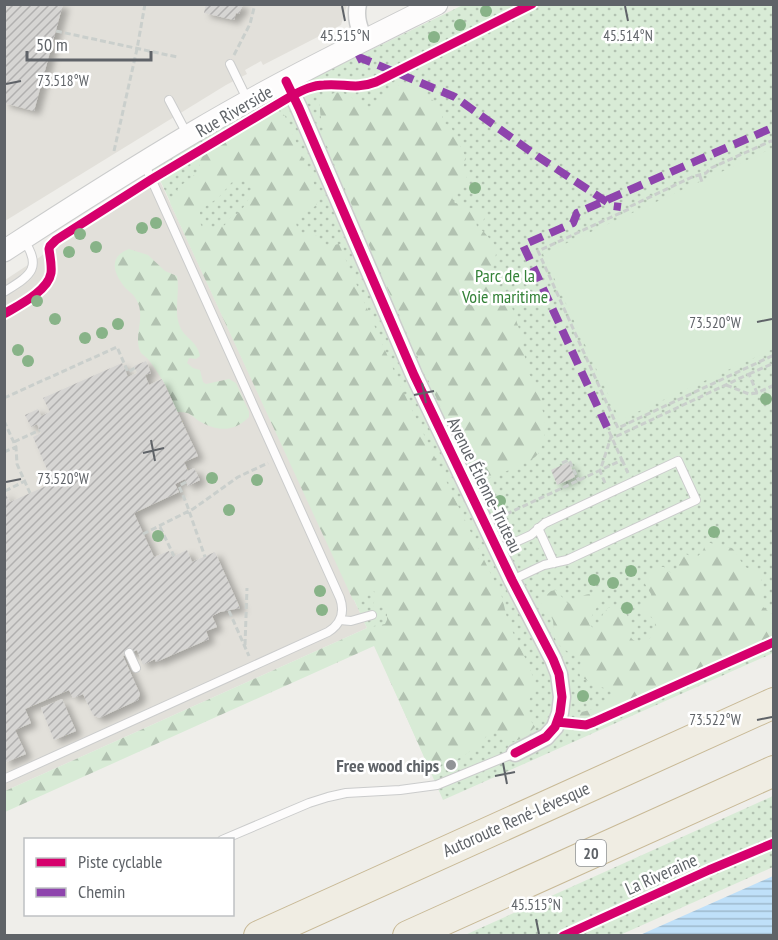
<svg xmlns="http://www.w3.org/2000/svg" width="778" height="940" viewBox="0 0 778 940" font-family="'PT Sans Narrow',sans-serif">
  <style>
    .education { fill: #e2e0da }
    .grass { fill: url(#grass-dots) }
    .forest { fill: url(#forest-firs); fill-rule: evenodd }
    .garden { fill: #d8ebd6 }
    .water { fill: url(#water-rules) }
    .building { fill: url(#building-hatch); filter: url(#shadow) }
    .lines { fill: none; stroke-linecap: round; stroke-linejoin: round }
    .service-casing { stroke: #cbcccc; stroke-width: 10 }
    .minor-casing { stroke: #cbcccc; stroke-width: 19 }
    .tertiary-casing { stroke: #cbcccc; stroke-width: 23 }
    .motorway-casing { stroke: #c8b996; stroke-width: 32 }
    .path { stroke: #cacfcc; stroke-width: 3; stroke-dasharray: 6 3; stroke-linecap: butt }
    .service { stroke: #fdfcfc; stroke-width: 8 }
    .minor { stroke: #fdfcfc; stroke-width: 16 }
    .tertiary { stroke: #fdfcfc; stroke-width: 21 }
    .motorway { stroke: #f0ede3; stroke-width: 30 }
    .quiet { stroke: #8e44ad; stroke-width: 8; stroke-dasharray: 15 8; stroke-linecap: butt }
    .cycleway-casing { stroke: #fff; stroke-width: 13 }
    .cycleway { stroke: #d6006c; stroke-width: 9 }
    .tree { fill: #88b388 }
    .ticks { fill: none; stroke: #5f6368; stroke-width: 2 }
    .poi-dot { fill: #919496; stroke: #fff; stroke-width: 2 }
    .labels { text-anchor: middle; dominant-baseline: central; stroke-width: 5; stroke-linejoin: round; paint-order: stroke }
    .shield { fill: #fff; stroke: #8f9295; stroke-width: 1.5 }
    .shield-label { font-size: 16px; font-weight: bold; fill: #5f6368 }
    .street-label { font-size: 18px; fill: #5f6368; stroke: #fff }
    .park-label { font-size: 18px; fill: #348238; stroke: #fff }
    .poi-label { font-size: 18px; font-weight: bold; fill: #5f6368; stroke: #fff; text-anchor: end }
    .ticks-label { font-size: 15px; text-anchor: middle; fill: #5f6368; stroke: #fff; stroke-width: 5; stroke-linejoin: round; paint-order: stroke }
  </style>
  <defs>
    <pattern id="grass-dots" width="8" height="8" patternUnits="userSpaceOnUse" patternTransform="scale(1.5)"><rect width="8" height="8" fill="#d8ebd6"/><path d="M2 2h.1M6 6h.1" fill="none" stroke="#b2c2b1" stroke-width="1.8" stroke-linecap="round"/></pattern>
    <pattern id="forest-firs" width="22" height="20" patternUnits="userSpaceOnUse" patternTransform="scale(1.5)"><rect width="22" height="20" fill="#d8ebd6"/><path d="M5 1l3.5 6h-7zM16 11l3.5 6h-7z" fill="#b2c2b1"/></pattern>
    <pattern id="water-rules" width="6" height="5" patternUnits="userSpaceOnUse" patternTransform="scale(1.5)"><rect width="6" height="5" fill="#bfe0f9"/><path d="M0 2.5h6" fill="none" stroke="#9eb9cd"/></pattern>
    <pattern id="building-hatch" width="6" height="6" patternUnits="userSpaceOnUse" patternTransform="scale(1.5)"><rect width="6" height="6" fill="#d6d5d3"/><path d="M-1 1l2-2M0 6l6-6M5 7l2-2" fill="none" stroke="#b1b0af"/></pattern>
    <filter id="shadow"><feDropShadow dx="6" dy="4" stdDeviation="3" flood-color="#0004"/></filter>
  </defs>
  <rect width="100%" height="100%" fill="#efeeea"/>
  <path class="education" d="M5,5H347L341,25L263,65L261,61L245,70L247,74L226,85L5,221Z
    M159,179L367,628L5,791V280L40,257L56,243Z"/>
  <path class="grass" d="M463,5H773V653L443,800L367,628L154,167L259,108L268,107L313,78Z
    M773,796V867L620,935H465Z"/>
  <path class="forest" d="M405,83L413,86L438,104L442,112V119L444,123L451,127L466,158L463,168L467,176C463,189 455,188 452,198L455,203L462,204L465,209L474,208L482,209L486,215L483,221H476L477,227L484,232L494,244L496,254L492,272L496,285L509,298L520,332L528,373L543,391C539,406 544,410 545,423C546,432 543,448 537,455C531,463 489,478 477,483C422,372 374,258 326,144C324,130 319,116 320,103C331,90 343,89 356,101C361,105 361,107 368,109C381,100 389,87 405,83Z
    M278,110L285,116L317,191C320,213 311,204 301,214C299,216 298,220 296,223L298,231L303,234L310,228L318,238L328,246L339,244L401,387L502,597L508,622L528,664L533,677L534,687L525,712L535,727L524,738L511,742C493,719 481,745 465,755C453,762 442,765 429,767L374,646L5,812V791L367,628L385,624L387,620V612L383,607L373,606L376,595L374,591C366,592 362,599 353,600L170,203L179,187L198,172L200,166L197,157ZM242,177L248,180L253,191C249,198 245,207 239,212C233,217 229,216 225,225L216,228L202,227L199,220L200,212L203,208L218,198L233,181Z
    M129,249L148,255L165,271L177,276C180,291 174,310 179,324C183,338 197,340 200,356L196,359L189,358L187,363L193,368L200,370L203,382L206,384L229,379L236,383L249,412V417C234,432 218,432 199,421C195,419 192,414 187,413C184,412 181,412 177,412C172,401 168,388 161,378C157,372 153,365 148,359C146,357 143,355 141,353C132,336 147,317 136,299C133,293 126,290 123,285C112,270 110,256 129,249Z
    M707,543H711L716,546L732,548C742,559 741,570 758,571L762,576L761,587L763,607L773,615V636L591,718C585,719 581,719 577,713C589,710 605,708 613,698L612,694L609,690L591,683L580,676L579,671L581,661L579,658C570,653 557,647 554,636C553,631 554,626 553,621C552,615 543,610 540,601L551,591L556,590L566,602L571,604C583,597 583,592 599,595L600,603L593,613L589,624L593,628H597L603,614L608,608H620C624,611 628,615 629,620C631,629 626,642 641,642C646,642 646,642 650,638C655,633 655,628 655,620L644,613L642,606L645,601L652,600L651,594L645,584C648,573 652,566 664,567L666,571L673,573L677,570L680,555L684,553L690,556L697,557L702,552Z"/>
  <path class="garden" d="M773,148V349L620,420L543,254Z"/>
  <path class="water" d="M773,876V935H640Z"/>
  <path class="building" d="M4,4H63L34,111L4,103Z
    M206,4H243L239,14L236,13L234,20L204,13Z
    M146,361L151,373L145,375L149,385L162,379L198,456L184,462L188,471L194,468L200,480L188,486L185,479L175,484L179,492L134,513L154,557L169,551L172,557L187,550L192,562L215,552L240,608L220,612L212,616L217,627L206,631L209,639L156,662L155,659L143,665L137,650L123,656L140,694L138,700L99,718L93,715L83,694L73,698L69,690L25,709L31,723L15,730L26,754L4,763V491L10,502L53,483L33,437L41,433L37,424L31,427L25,415L38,409L41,416L50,412L43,398L122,363L128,377L137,373L134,366Z
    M569,462L575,477L557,485L551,470Z
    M62,699L76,731L54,740L41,708Z"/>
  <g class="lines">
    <g class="service-casing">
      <path id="service" d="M230,64L248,101
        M169,100L187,134
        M4,292C29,276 44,269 23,239
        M538,528L554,563
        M498,550L531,535L545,523L678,461L696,500L567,560L544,565L512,580
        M340,620L351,621L372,615
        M129,653L136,668
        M4,779L328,632C341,624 345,612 340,598L144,163
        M222,840L309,803L328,797L346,793L400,790L437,785L515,753"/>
    </g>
    <g class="minor-casing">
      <path id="minor" d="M358,4C355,18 359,28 365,41
        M286,81L299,108L414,375L512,580L553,659L559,674L562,697L560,713L555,727L546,737L515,753"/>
    </g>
    <g class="tertiary-casing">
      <path id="tertiary" d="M4,251C67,210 130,170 194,132C273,85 355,45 437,4"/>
    </g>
    <g class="motorway-casing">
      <path id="motorway" d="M259,936L774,703
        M408,936L774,771"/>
    </g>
    <path class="path" d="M56,31L177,57
      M234,55L250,24L255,4
      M774,142L771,141L711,168L706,173L692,177L631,206L629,209L538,251L618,428L774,355
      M114,151L137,49L145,4
      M700,176L702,182
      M749,374L774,363
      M726,385L749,394L757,393
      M4,398L117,347L128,372L135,368
      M4,421L16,447L17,464L30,493
      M14,442L40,430
      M4,452L16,447
      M622,460L628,473
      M562,463L569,460L579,481
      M186,482L179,486L187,505L205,557
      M605,483L600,471L611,437L617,436L749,374L757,393L774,385
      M5,491L25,481
      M498,518L622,460L607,427
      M160,527L174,556
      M143,534L193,509L238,477L268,463
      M229,611L249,656
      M245,645L247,588"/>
    <use href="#service" class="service"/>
    <use href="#minor" class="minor"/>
    <use href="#tertiary" class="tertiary"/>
    <use href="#motorway" class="motorway"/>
    <path class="quiet" d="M357,60L361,58L455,97L537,156L613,206L621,207
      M607,427L523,245L573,223L577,213L774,127"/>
    <g class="cycleway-casing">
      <path id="cycleway" d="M286,81L299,108L414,375L512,580L553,659L559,674L562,697L560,713L555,727L546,737L515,753
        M4,314C19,305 48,291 51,273C52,265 50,257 49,249L50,246L56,240L152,179L293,95C303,90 313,85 324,85C344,83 355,90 376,82L532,4
        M557,722L586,725L594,722L774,642
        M563,936L709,870L774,843"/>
    </g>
    <use href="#cycleway" class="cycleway"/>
  </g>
  <g class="tree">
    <circle cx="486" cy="11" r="6"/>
    <circle cx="460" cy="25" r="6"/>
    <circle cx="434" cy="37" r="6"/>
    <circle cx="475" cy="188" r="6"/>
    <circle cx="156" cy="223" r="6"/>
    <circle cx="142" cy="228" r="6"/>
    <circle cx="80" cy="234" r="6"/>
    <circle cx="96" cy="247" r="6"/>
    <circle cx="69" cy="252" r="6"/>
    <circle cx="37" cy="301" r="6"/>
    <circle cx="55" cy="319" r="6"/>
    <circle cx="118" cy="324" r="6"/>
    <circle cx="102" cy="333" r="6"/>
    <circle cx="85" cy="338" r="6"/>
    <circle cx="18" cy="350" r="6"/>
    <circle cx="28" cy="361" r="6"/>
    <circle cx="766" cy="399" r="6"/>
    <circle cx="212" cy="478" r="6"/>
    <circle cx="257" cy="480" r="6"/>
    <circle cx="500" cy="501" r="6"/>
    <circle cx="229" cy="510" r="6"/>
    <circle cx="714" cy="532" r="6"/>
    <circle cx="158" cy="536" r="6"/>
    <circle cx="631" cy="571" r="6"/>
    <circle cx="594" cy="580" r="6"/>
    <circle cx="613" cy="583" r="6"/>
    <circle cx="320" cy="591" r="6"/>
    <circle cx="627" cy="608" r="6"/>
    <circle cx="322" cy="610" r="6"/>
    <circle cx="583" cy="696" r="6"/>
  </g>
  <path class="ticks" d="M342,6L345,21M625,6L628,21M6,84L21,81M757,322L772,319M422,383L426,403M414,395L434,391M151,440L155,461M143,453L164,448M6,482L21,479M757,720L772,717M503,763L507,784M495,776L515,772M536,919L539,934"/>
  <circle class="poi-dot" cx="451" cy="765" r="6"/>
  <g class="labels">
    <rect class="shield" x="576" y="840" width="30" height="26" rx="4.5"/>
    <g class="shield-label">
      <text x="591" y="853">20</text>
    </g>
    <g class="street-label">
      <text transform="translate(234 111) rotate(-30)">Rue Riverside</text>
      <text transform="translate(485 485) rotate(64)">Avenue Étienne-Truteau</text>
      <text transform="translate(516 819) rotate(-24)">Autoroute René-Lévesque</text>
      <text transform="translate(661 874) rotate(-24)">La Riveraine</text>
    </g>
    <g class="park-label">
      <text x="505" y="275">Parc de la<tspan x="505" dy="21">Voie maritime</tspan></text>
    </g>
    <g class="poi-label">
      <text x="439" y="765">Free wood chips</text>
    </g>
  </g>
  <g class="ticks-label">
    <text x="345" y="41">45.515°N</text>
    <text x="628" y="41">45.514°N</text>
    <text x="63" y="86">73.518°W</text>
    <text x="715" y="328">73.520°W</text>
    <text x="63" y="484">73.520°W</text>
    <text x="715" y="725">73.522°W</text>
    <text x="536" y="910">45.515°N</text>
  </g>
  <rect width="778" height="940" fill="none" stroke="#5f6368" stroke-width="12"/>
  <rect x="24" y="838" width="210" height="78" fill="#ffffff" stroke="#bfc1c3" stroke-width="1.5"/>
  <rect x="36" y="858" width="30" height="9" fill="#d6006c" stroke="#bfc1c3" stroke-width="1.5"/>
  <text x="78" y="868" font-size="18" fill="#5f6368">Piste cyclable</text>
  <rect x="36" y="888" width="30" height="9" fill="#8e44ad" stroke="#bfc1c3" stroke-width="1.5"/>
  <text x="78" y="898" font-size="18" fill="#5f6368">Chemin</text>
  <path d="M27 51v9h124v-9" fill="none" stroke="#5f6368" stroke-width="3"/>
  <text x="36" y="51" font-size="18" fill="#5f6368" stroke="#ffffff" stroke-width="4.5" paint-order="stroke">50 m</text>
</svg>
